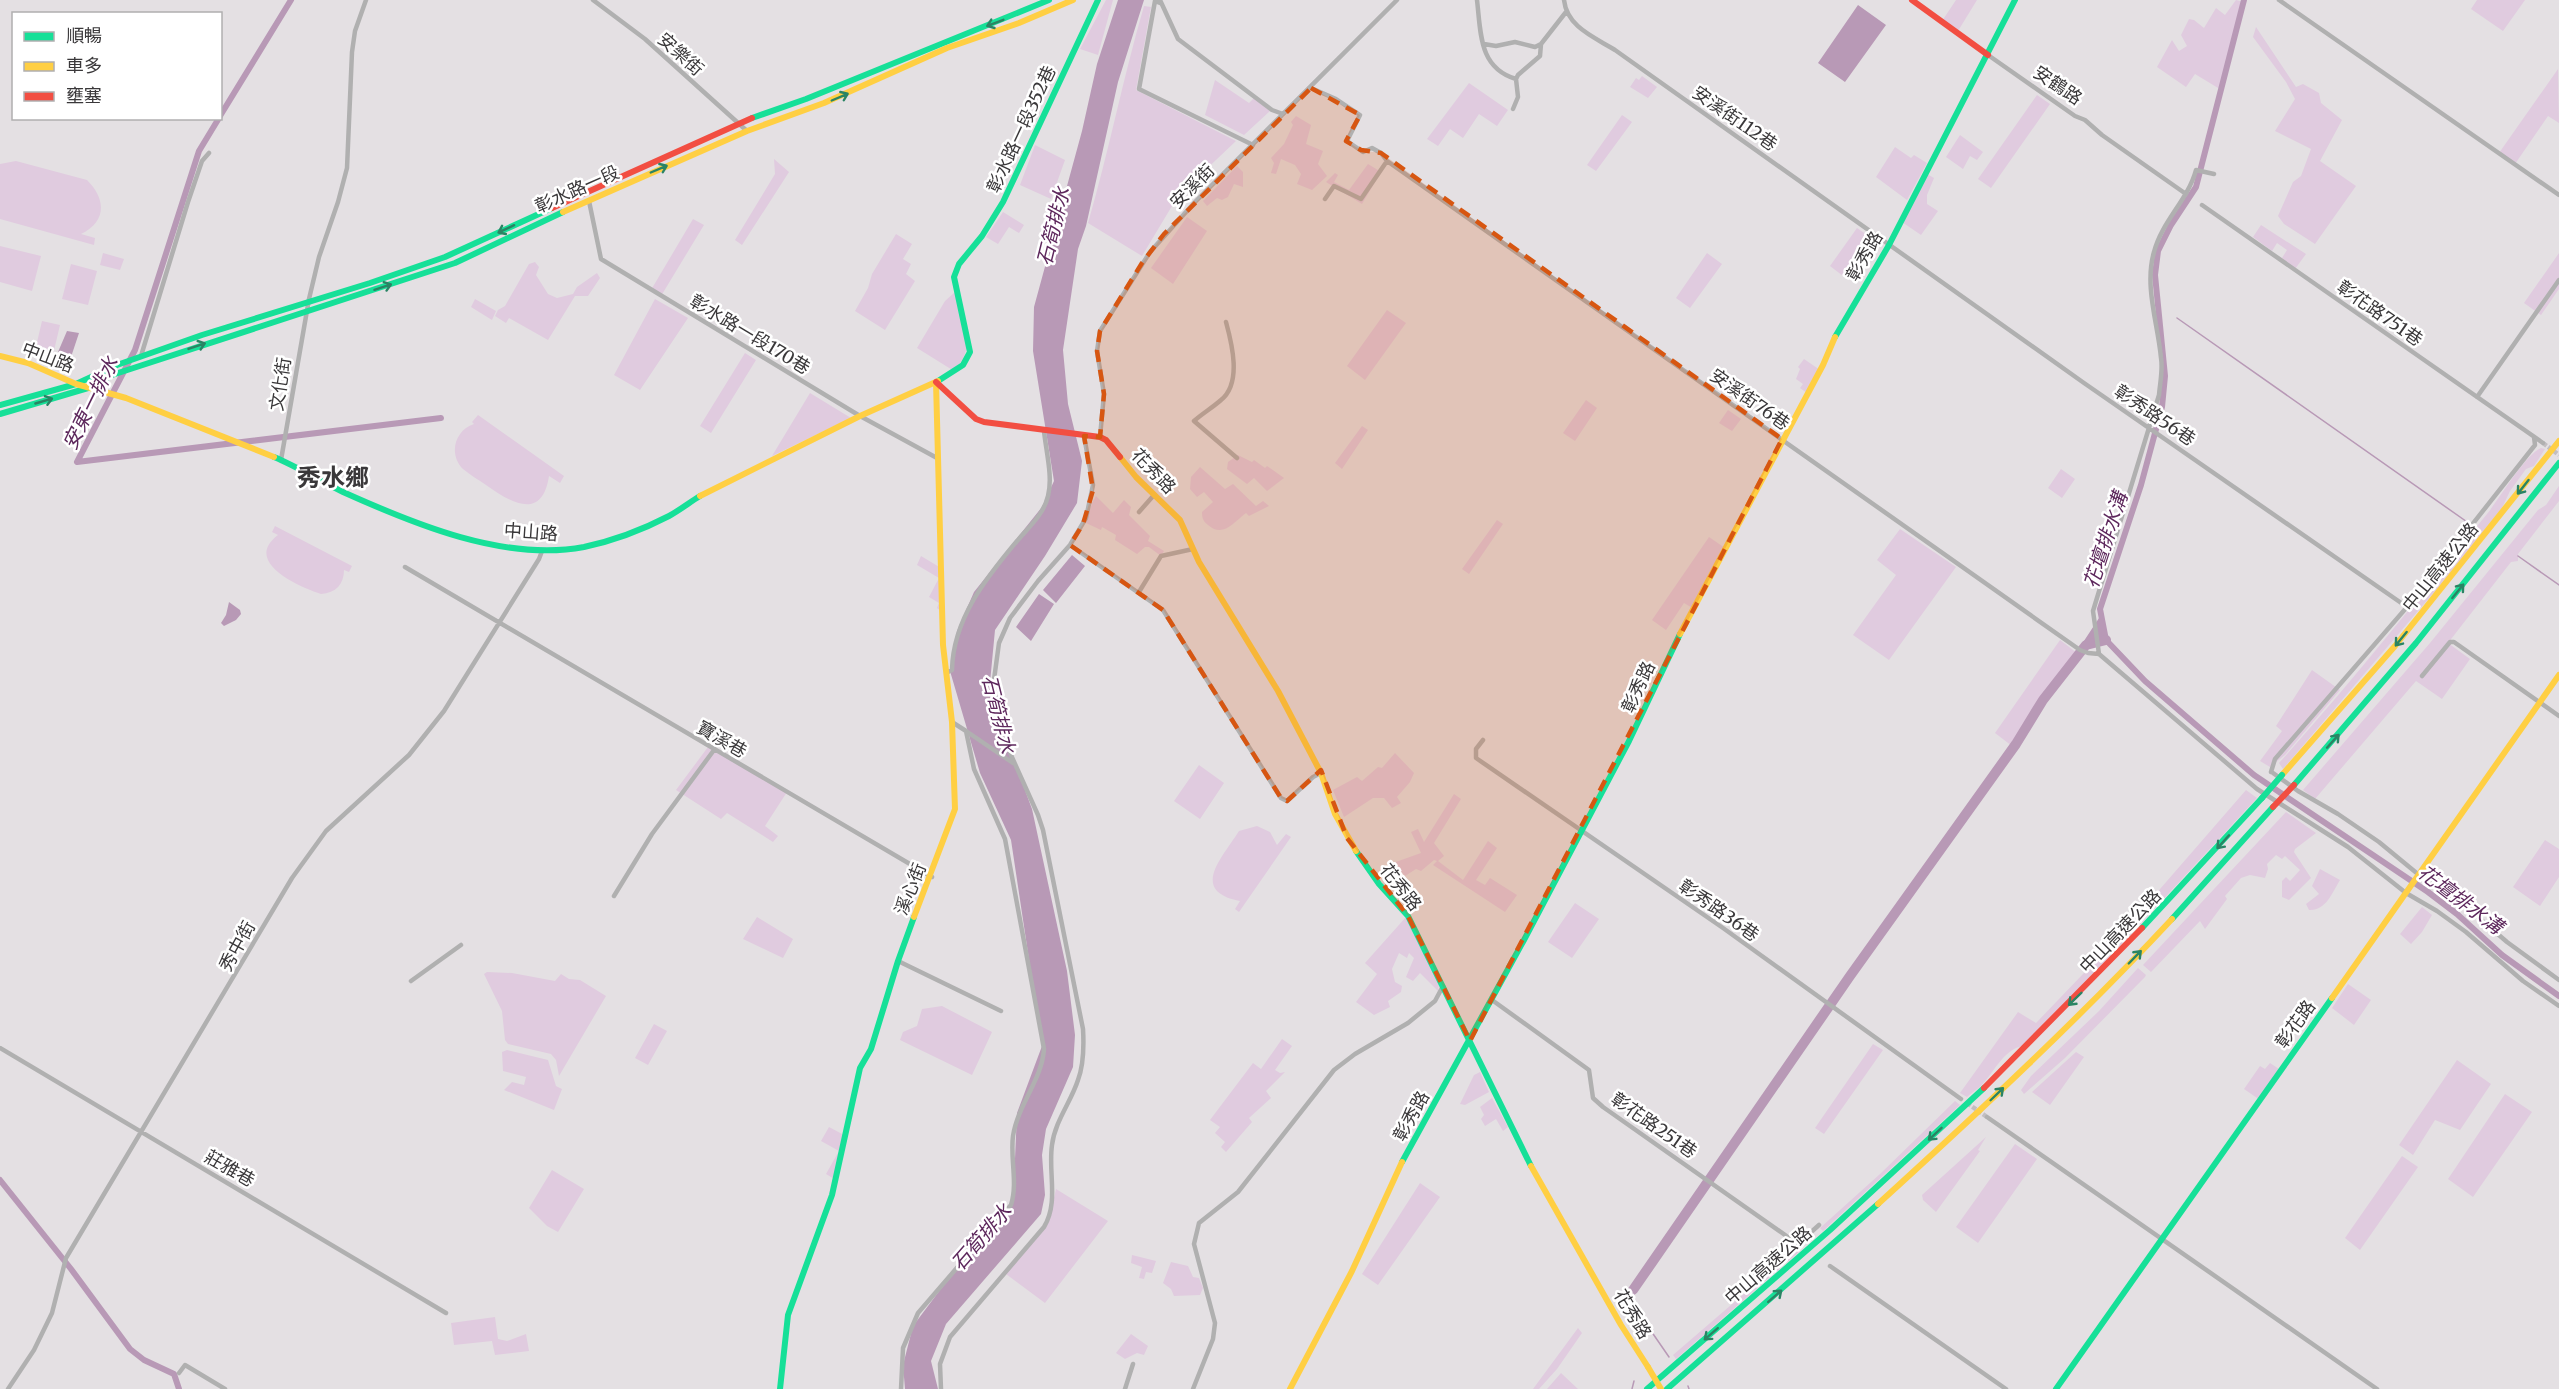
<svg xmlns="http://www.w3.org/2000/svg" width="2559" height="1389" viewBox="0 0 2559 1389" font-family="Merriweather,'Noto Sans TC',serif">
  <style>
    .green { fill: #e0cbdf }
    .water { fill: #b899b6 }
    .lines { fill: none; stroke-linecap: round; stroke-linejoin: round }
    .stream { stroke: #b899b6; stroke-width: 1.5 }
    .canal { stroke: #b899b6; stroke-width: 6 }
    .river { stroke: #b899b6; stroke-width: 10 }
    .street-tunnel { stroke: #c2bec1; stroke-width: 4.5; stroke-dasharray: 4.5 2; stroke-linecap: butt }
    .street { stroke: #b0b0b0; stroke-width: 4.5 }
    .fast { stroke: #16e098; stroke-width: 6 }
    .slow { stroke: #ffcf43; stroke-width: 6 }
    .jam { stroke: #f24e42; stroke-width: 6 }
    .fast-bridge { stroke: #16e098; stroke-width: 6 }
    .slow-bridge { stroke: #ffcf43; stroke-width: 6 }
    .jam-bridge { stroke: #f24e42; stroke-width: 6 }
    .oneway { stroke: #2a8464 }
    .marked { fill: #d75611; fill-opacity: 0.2; stroke: #d75611; stroke-width: 4.5; stroke-dasharray: 12 8; stroke-linejoin: round }
    .labels { text-anchor: middle; dominant-baseline: central; stroke-width: 5; stroke-linejoin: round; paint-order: stroke }
    .street-label { font-size: 18px; fill: #3a383a; stroke: #fff }
    .water-label { font-size: 20px; font-style: italic; fill: #5d275c; stroke: #fff }
    .district-label { font-size: 24px; font-weight: bold; fill: #3a383a; stroke: #fff }
  </style>
  <rect width="100%" height="100%" fill="#e4e0e3"/>
  <path class="green" d="M1106,0H1113L1098,55L1080,49Z
    M1956,0H1977L1958,31L1942,21Z
    M2236,0L2244,2L2223,91L2195,74L2186,87L2157,67L2172,40L2179,51L2187,46L2181,35L2189,19L2194,20L2204,28L2216,8L2225,15Z
    M2477,0H2525L2503,31L2471,9Z
    M1144,6L1151,7L1136,90L1236,141L1178,196L1142,256L1088,223C1109,151 1123,78 1144,6Z
    M2256,27L2296,87L2303,84L2319,93L2321,103L2342,120L2320,161L2356,186L2315,244L2284,224L2278,216L2293,182L2301,176L2311,149L2275,131L2295,99L2286,82L2253,37Z
    M2558,69L2559,123L2548,116L2515,164L2499,153Z
    M1642,76L1657,87L1648,98L1630,87L1636,78L1639,80Z
    M1215,80L1249,103L1254,98L1270,111L1244,135L1205,115Z
    M1469,83L1508,110L1497,126L1479,114L1463,138L1450,129L1438,146L1427,139Z
    M2037,95L2050,104L1991,188L1978,179Z
    M1622,115L1632,122L1596,171L1587,165Z
    M1296,116L1311,125L1306,144L1323,151L1318,164L1327,176L1312,190L1297,184L1301,174L1295,165L1281,159L1276,174L1271,173L1274,163L1271,158L1284,144L1293,125L1291,122Z
    M1960,135L1983,152L1977,160L1970,156L1963,169L1946,157Z
    M1035,145L1065,160L1051,199L1020,185Z
    M1895,147L1911,158L1914,155L1927,163L1907,200L1876,177Z
    M774,159L789,172L742,245L735,240L775,174Z
    M16,161L87,180C106,199 107,221 81,234L95,238L94,245L0,219V164Z
    M1368,164L1381,172L1362,204L1326,182L1335,173L1338,175L1334,182L1349,190Z
    M1237,166L1243,172V187L1234,184L1228,197L1222,200L1217,198L1207,206L1203,201Z
    M1927,174L1934,178L1927,195V204L1938,211L1921,235L1902,222Z
    M1003,212L1024,225L1019,233L1009,227L998,244L986,237Z
    M1187,217L1207,231L1173,284L1151,268Z
    M693,219L704,225L661,296L651,290Z
    M2261,225L2306,254L2295,269L2282,258L2287,250L2277,243L2272,251L2253,237Z
    M1857,228L1870,237L1843,276L1830,266Z
    M896,234L912,244L903,259L911,264L906,274L915,281L885,330L855,311L868,288L872,274Z
    M0,246L41,256L32,291L0,282Z
    M103,253L124,259L120,270L100,265Z
    M1707,253L1722,264L1690,308L1676,298Z
    M2559,253V289L2541,315L2524,303Z
    M535,262L539,267L536,275L548,294L557,298L573,294L577,287L597,273L600,278L588,296H575L548,340L509,318L506,323L495,316L498,310L505,306L529,264Z
    M71,264L97,271L88,305L62,299Z
    M955,292C964,322 978,345 954,371L917,348L945,301Z
    M475,299L496,311L492,320L471,307Z
    M655,299L688,318L640,390L614,375Z
    M1387,310L1406,323L1365,380L1347,366Z
    M42,321L60,325L52,359L34,355Z
    M745,353L756,360L711,433L700,426Z
    M1804,359L1820,370L1807,393L1800,388L1803,384L1796,379L1800,369L1798,367Z
    M810,393L851,418L772,456Z
    M1586,400L1597,408L1575,441L1563,433Z
    M1728,410L1741,419L1732,431L1719,423Z
    M478,415L564,476L560,483L549,476C542,522 510,502 486,485C479,480 470,475 463,469C448,454 455,430 474,424L472,422Z
    M1362,426L1368,430L1342,469L1335,463Z
    M2541,448L2545,449L2534,466L2526,469L2510,491L2502,508L2436,590L2283,769L2279,763C2351,683 2418,598 2487,514C2500,498 2525,455 2541,448Z
    M1238,455L1252,462L1254,460L1265,468L1267,466L1284,478L1267,491L1254,478L1247,484L1227,469L1228,462Z
    M1200,467L1225,489L1233,484L1256,506L1263,501L1269,506L1249,516L1246,513C1233,523 1223,538 1208,525C1203,521 1202,518 1202,512L1213,502L1204,492L1197,497L1190,489L1191,477Z
    M2061,469L2075,479L2062,498L2048,488Z
    M2559,486V501L2518,554V561L2511,562L2448,643L2470,659L2442,699L2416,681L2315,799L2303,790L2430,643L2538,510L2546,505Z
    M1096,496L1113,513L1124,500L1131,507L1129,515L1150,536L1148,541L1164,551L1161,556L1149,547H1145L1137,554L1115,540L1116,535L1102,527L1101,530L1086,523L1092,503Z
    M1497,520L1503,524L1469,574L1462,569Z
    M275,526L352,566L349,572L344,570C344,584 336,593 321,594C299,587 242,562 278,535L272,532Z
    M1900,529L1956,567L1889,660L1853,635L1896,575L1877,560Z
    M1709,537L1725,548L1694,609L1684,603L1666,630L1652,620Z
    M921,556L941,568L945,614L937,608L939,603L929,597L939,578L917,565Z
    M2060,640L2077,653L2012,746L1995,733Z
    M2312,670L2340,690L2285,755L2270,767L2260,761L2282,731L2276,726Z
    M708,747L787,792L765,826L778,836L773,842L727,813L721,819L676,790Z
    M1395,753L1414,773L1410,782L1397,797L1401,803L1392,808L1384,798H1373L1344,817L1333,790L1357,777L1362,781L1378,767L1382,768Z
    M1199,765L1224,783L1200,819L1174,801Z
    M2246,790L2257,798L2119,947L2114,942Z
    M1454,794L1461,799L1434,843L1444,856L1438,861L1463,880L1488,841L1497,848L1476,880L1485,885L1490,878L1517,895L1505,912L1433,865L1437,861L1434,860L1421,871L1416,869L1405,876L1393,863L1421,853L1411,832L1418,829L1424,842Z
    M2286,812L2316,833L2295,849L2294,852L2311,878L2289,900L2282,897V881L2286,877L2290,881L2300,870L2285,856L2282,859L2276,855L2267,864L2268,869L2265,878L2250,875L2241,878L2225,896L2227,899L2205,929L2200,921L2151,972L2143,965Z
    M1257,826L1270,832L1277,845L1286,834L1291,837L1239,912L1235,909L1240,901C1189,891 1222,858 1239,831Z
    M2545,840L2559,849V877L2540,906L2513,887Z
    M2320,869L2340,880C2332,893 2326,911 2309,910L2306,904L2319,894L2312,886Z
    M1575,903L1599,919L1572,958L1548,942Z
    M2422,907L2432,915L2422,932L2411,944L2400,934Z
    M757,917L793,939L783,958L743,939Z
    M1406,917L1439,984L1438,991L1420,973L1413,981L1406,977L1414,958L1409,953L1407,958L1399,953L1392,969L1395,982L1402,986L1401,992L1388,1001L1390,1007L1374,1015L1356,1002L1377,974L1365,963Z
    M2106,950L2111,955L2022,1046C2005,1050 1996,1068 1986,1080C1981,1087 1973,1092 1967,1097L1960,1093L2018,1012L2036,1023Z
    M2138,968L2146,975L2145,977L2065,1058L2024,1094L2021,1090L2031,1076L2099,1011Z
    M487,972L512,973L555,981L561,974L569,979L580,980L606,996L559,1076L556,1060L551,1054L508,1044L505,1040L502,1011L484,974Z
    M2348,984L2371,1000L2354,1025L2332,1008Z
    M942,1006L992,1032L972,1075L900,1040L903,1032L917,1026L922,1009Z
    M654,1024L667,1031L648,1065L635,1058Z
    M1282,1039L1292,1046L1275,1070L1280,1073L1285,1072L1266,1091L1271,1098L1249,1118L1252,1122L1226,1152L1221,1147L1225,1142L1215,1133L1220,1127L1210,1120L1253,1063L1261,1069Z
    M1873,1044L1883,1050L1824,1134L1815,1128Z
    M507,1050L548,1060L556,1086L562,1089L554,1110L504,1090L512,1082L524,1085L526,1077L503,1071L502,1052Z
    M2076,1052L2084,1057L2050,1105L2032,1092Z
    M2457,1060L2491,1084L2460,1130L2435,1120L2413,1155L2399,1145Z
    M2270,1063L2279,1069L2260,1100L2244,1089L2260,1066L2265,1069Z
    M1480,1072L1489,1092L1465,1105L1460,1104L1474,1075Z
    M2505,1094L2532,1112L2473,1197L2448,1179Z
    M1492,1098L1508,1127L1503,1131L1496,1119L1485,1126L1481,1119L1484,1115L1480,1107Z
    M1955,1101L1960,1105L1823,1231L1820,1228L1880,1174Z
    M829,1127L844,1135L836,1180L826,1174L839,1151L821,1141Z
    M1986,1137L1978,1150L1980,1151L1936,1212L1923,1200L1922,1195Z
    M2015,1144L2037,1159L1978,1243L1956,1227Z
    M2402,1156L2418,1167L2360,1250L2345,1238Z
    M552,1170L584,1189L558,1232L547,1226L529,1208Z
    M1420,1183L1440,1197L1378,1285L1362,1274Z
    M1056,1189L1108,1221L1045,1303L1006,1274L1050,1216Z
    M1796,1249L1800,1251L1676,1359L1673,1355Z
    M1132,1255L1156,1261L1152,1273L1146,1272L1144,1279L1139,1278L1142,1267L1131,1263Z
    M1171,1262L1188,1266L1193,1277L1199,1278L1203,1288L1200,1295L1174,1296L1171,1289L1163,1283Z
    M495,1317L498,1339L507,1341L526,1334L529,1351L495,1355L492,1341L454,1345L451,1323Z
    M1578,1328L1582,1333L1557,1369L1539,1389H1533Z
    M1131,1334L1148,1346L1144,1355L1137,1353L1125,1359L1116,1353Z
    M1561,1373L1578,1389H1547Z"/>
  <path class="water" d="M1118,0H1144L1118,82L1086,226L1078,249L1063,350L1068,404L1082,461L1077,503L1045,556L995,630L989,693L1032,809L1067,971L1075,1035L1073,1067L1046,1129L1042,1155L1045,1195L1041,1214L946,1324L931,1361L938,1389H905L903,1365L913,1326L940,1290L1013,1204L1017,1113L1042,1046L1011,840L980,773L950,671L957,631L974,592L1042,507L1054,481L1033,351L1034,307L1082,131L1097,64Z
    M1858,5L1886,25L1845,82L1818,63Z
    M67,331L79,333L71,357L58,352Z
    M1072,555L1085,566L1056,603L1043,590Z
    M1039,594L1054,604L1031,641L1016,627Z
    M229,602L240,610L241,614L236,620L224,626L221,623L226,615Z
    M2102,608L2101,625L2106,640L2086,645L2080,651L2078,650L2101,615Z"/>
  <g class="lines">
    <path class="stream" d="M2177,318L2470,524
      M2518,556L2559,585
      M1633,1290L1629,1299L1669,1357
      M1688,1386L1689,1389
      M1632,1389L1634,1381"/>
    <path class="canal" d="M2244,0L2196,187L2171,225L2158,251L2155,275L2165,376L2162,407L2141,485L2100,609L2106,640L2145,681L2254,775L2428,892L2457,914L2502,955L2559,996
      M220,116L291,0
      M219,118L199,151L135,350L77,462L441,418
      M0,1180L71,1269L130,1349L144,1360L174,1374L179,1389"/>
    <path class="river" d="M1633,1290L1850,976L2016,744L2043,700L2086,645L2106,640"/>
    <path class="street-tunnel" d="M2543,443L2559,455
      M1967,1103L1987,1117"/>
    <path class="street" d="M593,0L645,39L747,131
      M1160,0L1178,39L1272,110L1283,114
      M1477,0C1481,34 1479,68 1516,79
      M1564,0C1567,27 1594,37 1615,50L2084,383L2407,607
      M2279,0L2559,195
      M1160,3L1155,1L1139,89L1253,145
      M1484,44L1496,46L1515,42L1535,47L1541,44
      M1988,55L2075,116L2085,120L2102,135L2186,194
      M1311,88L1336,99L1360,115L1347,141L1363,152L1372,148L1381,153L1387,161L2080,650L2088,653L2099,654
      M1513,109L1518,97L1516,79L1518,75L1540,56L1541,44L1566,12
      M2214,174L2196,170C2188,200 2162,221 2154,252C2144,286 2158,324 2161,358C2163,370 2160,383 2159,395L2093,611L2099,654L2257,789L2348,847L2406,893L2437,911L2466,932L2523,981L2559,1006
      M1325,199L1334,186L1361,199L1387,161
      M589,201L601,259L860,416L937,458
      M2202,205L2543,443
      M1226,322C1232,344 1242,383 1221,400C1212,408 1203,413 1194,421L1237,458
      M141,356L188,202L202,161L209,153
      M2477,397L2559,280
      M1100,437L1104,394L1097,351L1100,331L1150,252L1195,202L1397,0
      M281,460L309,299L319,257L338,202L347,168L352,52L355,31L366,0
      M1139,512L1154,495
      M1070,545L1163,610L1281,798L1287,801L1313,777L1321,773
      M405,567L932,877
      M1139,592L1161,556L1193,549
      M948,672L952,670C953,619 986,578 1017,541C1029,527 1044,514 1048,496C1053,477 1046,451 1044,431
      M2422,676L2450,642H2454L2559,716
      M966,731L1013,763
      M1483,740L1476,749V758L1723,928L1961,1099
      M2271,772L2275,759L2407,607L2535,445L2534,437
      M2273,773L2298,791L2338,814L2379,842L2419,875L2464,905L2507,942L2559,980
      M614,896L652,834L714,750
      M898,961L1001,1011
      M411,981L461,945
      M1492,1000L1589,1070L1593,1098L1603,1107L1795,1242L1799,1243L1819,1225
      M0,1048L446,1313
      M1987,1117L2377,1389
      M1830,1266L2006,1389
      M179,1373L185,1365L225,1389
      M8,1389L34,1350L52,1313L66,1258L292,878L326,831L409,755L444,711L539,559L542,551
      M901,1389L903,1348L918,1313L1011,1205C1018,1183 1010,1158 1013,1136C1018,1104 1042,1080 1044,1049L1005,839L974,769L966,731L952,722
      M941,1389L940,1364L950,1337L1044,1227C1059,1202 1048,1173 1052,1145C1055,1121 1071,1102 1078,1080C1084,1064 1084,1046 1083,1029L1043,830L1038,815L1011,755L993,687L999,643L1010,618L1038,581L1070,545L1086,518L1093,485L1084,436
      M1125,1389L1133,1364
      M1193,1389L1213,1339L1215,1323L1194,1244L1199,1223L1238,1192L1334,1070L1355,1054L1408,1023L1435,1001L1443,986"/>
    <path class="fast" d="M752,118L806,99L1049,0
      M1835,337L1889,245L2015,0
      M938,381L963,365L970,352L954,277L959,264L982,236L1003,202L1098,0
      M0,405L76,384L117,365L202,335L370,283L445,257L552,208
      M0,414L88,388L112,375L455,263L563,212
      M274,457C298,467 320,481 343,492C414,524 505,562 584,547C612,541 644,529 669,516C680,510 690,502 700,496
      M2294,785L2416,643L2559,463
      M1356,851L1379,884L1408,916L1531,1166
      M2172,919L2273,807
      M2142,928L2262,798
      M1402,1162L1524,940L1629,741L1680,634
      M780,1389L788,1315L832,1195L860,1068L871,1049L898,961L914,917
      M1647,1389L1830,1230L1984,1088
      M1667,1389L1878,1204
      M2056,1389L2332,998"/>
    <path class="slow" d="M563,212L747,131L824,103L947,48L1019,23L1073,0
      M0,356L28,363L76,384L126,398L274,457
      M1120,457L1136,477L1180,520L1199,562L1278,691L1321,773L1335,814L1356,851
      M700,496L860,416L938,381
      M1680,634L1823,365L1835,337
      M2282,775L2395,646L2559,441
      M914,917L955,809L952,722L943,645L936,382
      M2332,998L2559,675
      M1531,1166L1621,1325L1648,1367
      M1878,1204C1979,1112 2079,1019 2172,919
      M1290,1389L1352,1271L1402,1162"/>
    <path class="jam" d="M1912,0L1988,55
      M552,208L752,118
      M936,382L976,419L984,422L1100,437L1106,440L1120,457
      M1984,1088L2142,928"/>
    <path class="fast-bridge" d="M2262,798L2282,775"/>
    <path class="slow-bridge" d="M1648,1367L1661,1389"/>
    <path class="jam-bridge" d="M2273,807L2294,785"/>
  </g>
  <defs><path id="oneway-shaft" d="M-6 0H5M1.5-3L5.5 0L1.5 3" fill="none" stroke-width="1.6" stroke-linecap="round" stroke-linejoin="round" transform="scale(1.5)"/></defs>
  <g class="oneway">
    <use href="#oneway-shaft" transform="translate(995 23) rotate(159)"/>
    <use href="#oneway-shaft" transform="translate(840 97) rotate(-23)"/>
    <use href="#oneway-shaft" transform="translate(659 169) rotate(-23)"/>
    <use href="#oneway-shaft" transform="translate(506 229) rotate(155)"/>
    <use href="#oneway-shaft" transform="translate(383 287) rotate(-18)"/>
    <use href="#oneway-shaft" transform="translate(197 346) rotate(-19)"/>
    <use href="#oneway-shaft" transform="translate(44 401) rotate(-16)"/>
    <use href="#oneway-shaft" transform="translate(2523 487) rotate(128)"/>
    <use href="#oneway-shaft" transform="translate(2458 591) rotate(-51)"/>
    <use href="#oneway-shaft" transform="translate(2401 639) rotate(129)"/>
    <use href="#oneway-shaft" transform="translate(2333 741) rotate(-48)"/>
    <use href="#oneway-shaft" transform="translate(2223 842) rotate(132)"/>
    <use href="#oneway-shaft" transform="translate(2135 957) rotate(-46)"/>
    <use href="#oneway-shaft" transform="translate(2075 999) rotate(136)"/>
    <use href="#oneway-shaft" transform="translate(1997 1094) rotate(-44)"/>
    <use href="#oneway-shaft" transform="translate(1935 1134) rotate(137)"/>
    <use href="#oneway-shaft" transform="translate(1775 1296) rotate(-41)"/>
    <use href="#oneway-shaft" transform="translate(1711 1334) rotate(139)"/>
  </g>
  <path class="marked" d="M1311,88L1360,115L1346,141L1361,150L1381,153L1782,439L1470,1041L1408,916L1347,838L1321,770L1287,801L1281,798L1163,610L1070,545L1083,524L1093,490L1084,436L1100,437L1104,394L1097,351L1100,331L1142,263L1164,234Z"/>
  <g class="labels">
    <g class="street-label">
      <text transform="translate(681 54) rotate(42)">安樂街</text>
      <text transform="translate(2058 85) rotate(34)">安鶴路</text>
      <text transform="translate(1735 118) rotate(35)">安溪街112巷</text>
      <text transform="translate(1021 129) rotate(-65)">彰水路一段352巷</text>
      <text transform="translate(1192 186) rotate(-45)">安溪街</text>
      <text transform="translate(577 189) rotate(-24)">彰水路一段</text>
      <text transform="translate(1864 256) rotate(-60)">彰秀路</text>
      <text transform="translate(2380 313) rotate(35)">彰花路751巷</text>
      <text transform="translate(750 334) rotate(31)">彰水路一段170巷</text>
      <text transform="translate(48 357) rotate(21)">中山路</text>
      <text transform="translate(280 384) rotate(-81)">文化街</text>
      <text transform="translate(1750 399) rotate(35)">安溪街76巷</text>
      <text transform="translate(2155 415) rotate(34)">彰秀路56巷</text>
      <text transform="translate(1154 471) rotate(46)">花秀路</text>
      <text transform="translate(531 532) rotate(4)">中山路</text>
      <text transform="translate(2440 567) rotate(-51)">中山高速公路</text>
      <text transform="translate(1638 687) rotate(-65)">彰秀路</text>
      <text transform="translate(722 739) rotate(30)">寶溪巷</text>
      <text transform="translate(1401 887) rotate(52)">花秀路</text>
      <text transform="translate(910 889) rotate(-68)">溪心街</text>
      <text transform="translate(1719 910) rotate(35)">彰秀路36巷</text>
      <text transform="translate(2120 931) rotate(-46)">中山高速公路</text>
      <text transform="translate(237 946) rotate(-61)">秀中街</text>
      <text transform="translate(2295 1024) rotate(-54)">彰花路</text>
      <text transform="translate(1411 1116) rotate(-61)">彰秀路</text>
      <text transform="translate(1654 1125) rotate(35)">彰花路251巷</text>
      <text transform="translate(230 1168) rotate(30)">莊雅巷</text>
      <text transform="translate(1768 1265) rotate(-41)">中山高速公路</text>
      <text transform="translate(1633 1314) rotate(59)">花秀路</text>
    </g>
    <g class="water-label">
      <text transform="translate(1053 226) rotate(-76)">石筍排水</text>
      <text transform="translate(90 403) rotate(-64)">安東一排水</text>
      <text transform="translate(2105 540) rotate(-72)">花壇排水溝</text>
      <text transform="translate(999 714) rotate(76)">石筍排水</text>
      <text transform="translate(2461 899) rotate(37)">花壇排水溝</text>
      <text transform="translate(981 1237) rotate(-49)">石筍排水</text>
    </g>
    <g class="district-label">
      <text x="333" y="477">秀水鄉</text>
    </g>
  </g>
  <rect x="12" y="12" width="210" height="108" fill="#ffffff" stroke="#b0afb0" stroke-width="1.5"/>
  <rect x="24" y="32" width="30" height="9" fill="#16e098" stroke="#b0afb0" stroke-width="1.5"/>
  <text x="66" y="42" font-size="18" fill="#3a383a">順暢</text>
  <rect x="24" y="62" width="30" height="9" fill="#ffcf43" stroke="#b0afb0" stroke-width="1.5"/>
  <text x="66" y="72" font-size="18" fill="#3a383a">車多</text>
  <rect x="24" y="92" width="30" height="9" fill="#f24e42" stroke="#b0afb0" stroke-width="1.5"/>
  <text x="66" y="102" font-size="18" fill="#3a383a">壅塞</text>
</svg>
